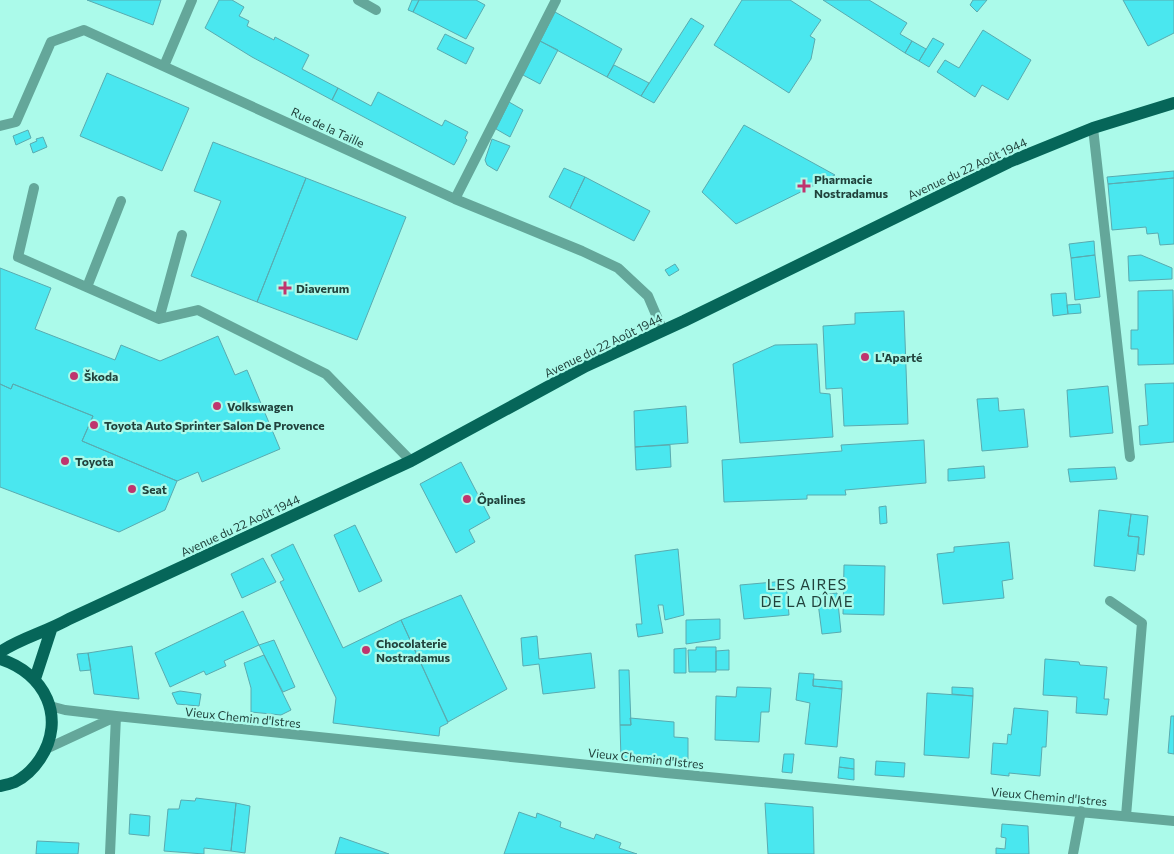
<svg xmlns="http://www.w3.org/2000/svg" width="1174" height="854" viewBox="0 0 1174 854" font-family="Commissioner,sans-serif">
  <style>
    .building { fill: #4ae7ef; stroke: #59abb0 }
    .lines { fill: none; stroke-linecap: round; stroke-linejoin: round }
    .lane { stroke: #64a79a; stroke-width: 10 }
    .street { stroke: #64a79a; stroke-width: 10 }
    .primary { stroke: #066659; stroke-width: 12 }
    .poi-dot { fill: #bf356e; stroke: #abfaea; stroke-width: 2 }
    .labels { text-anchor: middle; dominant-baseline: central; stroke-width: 4.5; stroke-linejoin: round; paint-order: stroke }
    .street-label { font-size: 12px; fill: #21423c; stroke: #abfaea }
    .poi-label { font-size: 12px; font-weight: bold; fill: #21423c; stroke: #abfaea; text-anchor: start }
    .quarter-label { font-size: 15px; letter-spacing: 1px; fill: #21423c; stroke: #abfaea }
  </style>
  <rect width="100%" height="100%" fill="#abfaea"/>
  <path class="building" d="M87,0H161L153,25Z
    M219,0H232L244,7L239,16L249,21L247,26L274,40L275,37L309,55L302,69L338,88L332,100L252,57L205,28Z
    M412,0H419L413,12L408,10Z
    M419,0H476L485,5L466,39L413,12Z
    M742,0H790L821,20L810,36L815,39L811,59L789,93L714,45Z
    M823,0H869L907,23L900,34L912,41L905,53Z
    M973,0H987L977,12L970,5Z
    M1123,0H1174V33L1148,46Z
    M555,12L622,49L607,77L540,41Z
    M691,18L704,26L654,103L641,96Z
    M983,30L1031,60L1008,100L982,85L975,97L937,72L945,60L959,68Z
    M445,34L474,48L466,64L437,49Z
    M933,38L944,44L929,67L919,61Z
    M540,41L558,50L540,84L523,75Z
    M912,41L926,49L919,61L905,53Z
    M614,65L649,83L641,96L607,77Z
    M107,73L189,108L162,171L80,136Z
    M338,88L371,106L378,92L442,126L445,120L468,132L465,138L467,140L457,160L454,165L332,100Z
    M509,102L523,110L510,137L496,129Z
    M744,125L835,175L736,224L702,192Z
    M28,130L31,138L16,145L13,136Z
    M43,137L47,147L33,153L30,144L37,141L36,139Z
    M492,139L510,146L497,171L487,165L485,160Z
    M213,142L306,178L257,302L191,276L221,201L194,191Z
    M564,168L585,177L570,208L549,197Z
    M1174,171V178L1108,184L1107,177Z
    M585,177L650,211L634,241L570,208Z
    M306,178L406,217L357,340L257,302Z
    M1174,178V244L1160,245L1158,233L1147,234L1146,227L1112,230L1108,184Z
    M1094,241L1095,255L1071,258L1069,244Z
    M1095,255L1100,297L1075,300L1071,258Z
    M1141,255L1172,268V279L1129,281L1128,256Z
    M675,264L679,270L669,276L665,270Z
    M0,268L51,288L35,329L115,360L121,345L160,361L218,336L235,375L247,370L280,449L202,482L198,472L177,481L82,441L93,416L13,384L11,389L0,384Z
    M1173,290L1174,364L1138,365V349H1131V330H1138V291Z
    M1066,293L1068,314L1053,316L1051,294Z
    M1080,304L1081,313L1068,314L1067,305Z
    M904,311L908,424L844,426L842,388L826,389L823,326L855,324V313Z
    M817,344L820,393L830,394L833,437L740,443L733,364L775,345Z
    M1174,383V442L1140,445L1139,426L1148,425L1145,384Z
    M0,384L11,389L13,384L93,416L82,441L177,481L165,510L119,532L0,487Z
    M1108,386L1113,433L1070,437L1067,390Z
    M998,398L999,411L1024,409L1028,447L982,451L977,399Z
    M686,406L688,443L635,447L634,411Z
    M924,440L926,483L845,490L846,495H807V499L724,502L722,460L842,451L841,445Z
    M670,445L671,467L636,470L635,447Z
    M461,462L490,518L469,530L475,542L456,553L420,484Z
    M984,466L985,478L948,481V469Z
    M1115,467L1117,479L1070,482L1068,469Z
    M886,506L887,523L880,524L879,507Z
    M1099,510L1131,514L1128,536L1139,537L1135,571L1094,566Z
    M1131,514L1148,516L1144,555L1138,554L1139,537L1128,536Z
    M355,525L382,581L359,592L334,535Z
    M1009,542L1013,579L1002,581L1004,598L943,604L937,554L954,552V547Z
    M293,544L343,648L401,620L448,723L440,727L439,736L333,723L336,698L280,582L284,580L271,555Z
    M678,549L684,615L665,620L663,605H658L663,633L638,637L636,624H642L635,555Z
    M263,558L276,582L242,598L231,574Z
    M844,565L885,566L884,615L843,614Z
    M786,581L789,615L744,619L740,585Z
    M837,593L841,632L822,634L817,595Z
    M461,595L507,689L448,722L401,620Z
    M243,611L259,645L224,661L226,666L206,675L204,671L170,687L155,653Z
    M720,619V639L686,644V620Z
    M537,636L539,659L591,653L595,688L543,694L539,664L523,666L521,638Z
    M274,640L295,687L283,692L259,645Z
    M132,646L139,699L94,694L88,653Z
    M696,647H716V672H689L688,650H696Z
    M686,648V673H674V649Z
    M729,650V670H716V651Z
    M88,653L91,670L80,671L77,654Z
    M264,655L291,710L281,715L251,712V688L244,663Z
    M1045,659L1079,662L1080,665L1107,667L1104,699H1109L1107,715L1076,713L1077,697L1043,695Z
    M619,670H629L631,725H620Z
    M799,673L814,674L813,686L842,689L837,747L805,744L810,703L796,700Z
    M813,679L842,681V689L813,686Z
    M737,687L771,688L769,712H761L759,742L715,740L716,696L736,697Z
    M952,687L973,688V696L952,694Z
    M180,691L201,694L199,706L177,704L172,693Z
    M927,693L973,696L969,758L924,755Z
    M1014,708L1048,711L1046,747H1042L1040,776L1009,773V776L991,774L993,743L1007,744L1008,734L1011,735Z
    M1171,716H1174V754L1168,753Z
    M630,718L674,722V737L688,738V763L639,757V761L621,759L620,725H631Z
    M784,754H794L792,773L782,772Z
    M840,757L854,759V769L839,767Z
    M876,761L905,763L904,777L875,775Z
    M839,767L854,769V780L838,778Z
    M196,798L236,803L231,851L204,848V854L164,851L168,809H179L181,800L195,801Z
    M236,803L250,806L245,853L231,851Z
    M765,803L813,807L814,854H768Z
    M519,812L536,818L537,813L561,822L560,827L594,839L596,834L621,843L619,848L637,854H504Z
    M130,814L150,816L149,836L129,834Z
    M1002,824L1028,826L1029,854H996V848L1005,849L1006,838L1001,837Z
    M340,837L389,854H335Z
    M37,841L79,843L78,854H36Z"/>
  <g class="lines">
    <path class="lane" d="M34,188L18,257L159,319L198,310L326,374L411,461
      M87,287L121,201
      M159,319L182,235"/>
    <path class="street" d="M358,0L376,10
      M164,66L192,0
      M0,126L16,122L51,42L84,30L455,199L582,251L618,268L648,296L663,331
      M1093,128L1130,457
      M455,199L556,0
      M1110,601L1142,623L1126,816
      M50,706L65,710L116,716L666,773L1174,821
      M46,749L115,717
      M110,854L116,716
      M1073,854L1081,811"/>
    <path class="primary" d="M0,652C21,638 46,632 69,619L411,461L586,366L684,321L1009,162L1093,128L1174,103
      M0,659C45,673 67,718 40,759C34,768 25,777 15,782C10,784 5,785 0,786
      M35,679L51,630"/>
  </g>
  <g class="poi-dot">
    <path d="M801.5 178.5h5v5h5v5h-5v5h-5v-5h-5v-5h5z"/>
    <path d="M282.5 280.5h5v5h5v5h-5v5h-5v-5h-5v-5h5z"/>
    <circle cx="865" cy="357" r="5"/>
    <circle cx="74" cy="376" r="5"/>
    <circle cx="217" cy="406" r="5"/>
    <circle cx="94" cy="425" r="5"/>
    <circle cx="65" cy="461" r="5"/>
    <circle cx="132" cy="489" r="5"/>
    <circle cx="467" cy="499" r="5"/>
    <circle cx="366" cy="650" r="5"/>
  </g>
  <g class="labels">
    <g class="street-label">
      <text transform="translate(328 127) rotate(25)">Rue de la Taille</text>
      <text transform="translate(967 168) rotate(-25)">Avenue du 22 Août 1944</text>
      <text transform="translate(603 345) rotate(-26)">Avenue du 22 Août 1944</text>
      <text transform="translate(240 525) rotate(-25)">Avenue du 22 Août 1944</text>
      <text transform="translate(243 717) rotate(6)">Vieux Chemin d'Istres</text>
      <text transform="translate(646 758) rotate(6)">Vieux Chemin d'Istres</text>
      <text transform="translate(1049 796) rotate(5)">Vieux Chemin d'Istres</text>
    </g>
    <g class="poi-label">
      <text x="814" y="179">Pharmacie<tspan x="814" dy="14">Nostradamus</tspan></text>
      <text x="296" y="288">Diaverum</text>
      <text x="875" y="357">L'Aparté</text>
      <text x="84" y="376">Škoda</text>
      <text x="227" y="406">Volkswagen</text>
      <text x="104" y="425">Toyota Auto Sprinter Salon De Provence</text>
      <text x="75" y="461">Toyota</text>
      <text x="142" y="489">Seat</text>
      <text x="477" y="499">Ôpalines</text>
      <text x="376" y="643">Chocolaterie<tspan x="376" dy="14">Nostradamus</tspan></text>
    </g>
    <g class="quarter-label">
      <text x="807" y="584">LES AIRES<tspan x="807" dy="17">DE LA DÎME</tspan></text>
    </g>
  </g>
</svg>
